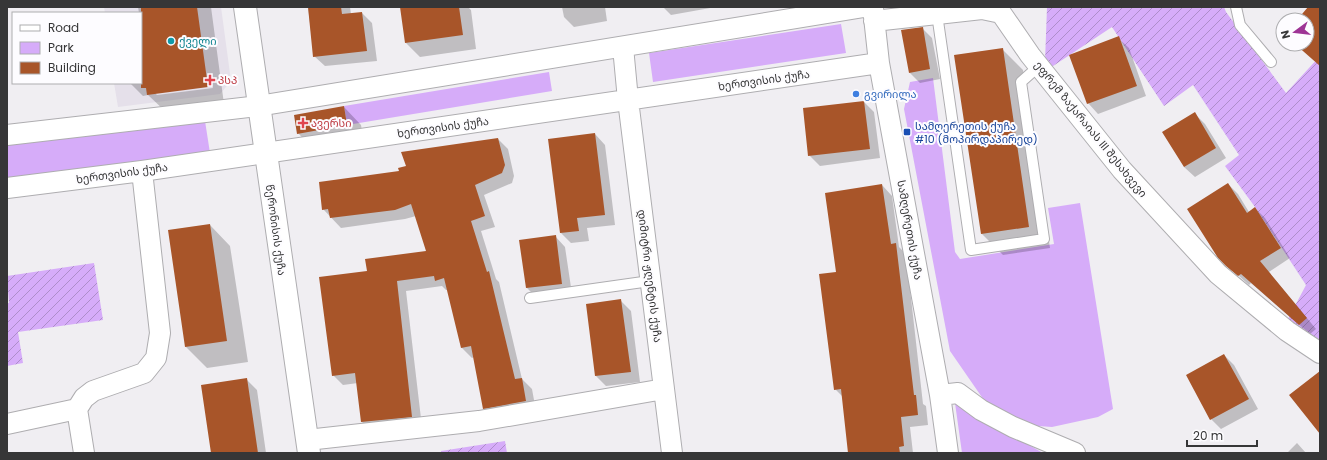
<svg xmlns="http://www.w3.org/2000/svg" width="1327" height="460" viewBox="0 0 1327 460" font-family="Poppins,'Noto Sans Georgian',sans-serif">
  <style>
    .built { fill: #e5e0ea }
    .green { fill: #d6acf9 }
    .garden { fill: url(#garden-furrows) }
    .shadow { fill: #0003; fill-rule: evenodd }
    .building { fill: #a85529 }
    .lines { fill: none; stroke-linecap: round; stroke-linejoin: round }
    .lane-casing { stroke: #aeadb0; stroke-width: 12 }
    .street-casing { stroke: #aeadb0; stroke-width: 22 }
    .secondary-casing { stroke: #aeadb0; stroke-width: 24 }
    .lane { stroke: #fff; stroke-width: 10 }
    .street { stroke: #fff; stroke-width: 20 }
    .secondary { stroke: #fff; stroke-width: 22 }
    .culture-dot { fill: #0f9aa8; stroke: #fdfcff; stroke-width: 1.5 }
    .health-dot { fill: #e0444e; stroke: #fdfcff; stroke-width: 1.5 }
    .shop-dot { fill: #3f7fe0; stroke: #fdfcff; stroke-width: 1.5 }
    .transit-dot { fill: #1a4fb4; stroke: #fdfcff; stroke-width: 1.5 }
    .labels { text-anchor: middle; dominant-baseline: central; stroke-width: 4; stroke-linejoin: round; paint-order: stroke }
    .culture-label { font-size: 11px; fill: #0d838f; stroke: #fdfcff; text-anchor: start }
    .health-label { font-size: 11px; fill: #be3a42; stroke: #fdfcff; text-anchor: start }
    .street-label { font-size: 11px; fill: #363637; stroke: #fdfcff }
    .shop-label { font-size: 11px; fill: #366cbe; stroke: #fdfcff; text-anchor: start }
    .transit-label { font-size: 11px; fill: #164399; stroke: #fdfcff; text-anchor: start }
  </style>
  <defs>
    <pattern id="garden-furrows" width="10" height="10" patternUnits="userSpaceOnUse"><rect width="10" height="10" fill="#d6acf9"/><path d="M-1 1l2-2M0 10L10 0M9 11l2-2" fill="none" stroke="#ae8dca"/></pattern>
  </defs>
  <rect width="100%" height="100%" fill="#f0eef2"/>
  <path class="built" d="M104,7H221L231,81L220,94L118,107L114,83H141V13H105Z"/>
  <path class="green" d="M841,24L846,53L653,82L649,53Z
    M549,72L552,91L347,125L344,106Z
    M933,78L955,252L960,259L1054,244L1048,208L1080,203L1113,409L1098,417L1052,427L1025,425L988,406L950,351L904,109L910,82Z
    M205,121L210,153L7,178V145Z
    M955,403L1043,453H962Z"/>
  <path class="garden" d="M1047,7H1224L1226,12L1286,93L1320,56V340L1288,319L1306,285L1255,207L1225,166L1239,155L1193,85L1164,106L1112,27L1050,68L1045,62Z
    M94,263L103,320L18,332L23,363L7,366V303H9L7,276Z
    M505,441L507,453H441V451Z"/>
  <path class="shadow" d="M138,7H211L224,104L166,112L148,95L143,96L130,83H141V13H139ZM212,86L213,88L157,95L155,93Z
    M308,7H350L351,14L362,13L372,23L377,61L325,66L314,56Z
    M401,7H468L471,10L476,49L420,57L406,43Z
    M562,7H605L607,21L574,27L564,17Z
    M663,7H716L671,15Z
    M922,28L932,38L940,79L920,83L910,73Z
    M1118,38L1129,48L1146,96L1098,114L1088,103Z
    M1002,49L1023,70L1050,248L1003,255L982,234L955,56Z
    M864,102L874,112L880,158L820,166L809,155Z
    M344,107L361,125L364,142L315,151L298,133Z
    M1195,114L1205,124L1226,158L1195,177L1184,167Z
    M595,134L605,145L615,225L587,228L589,241L571,243L561,233L549,140Z
    M498,139L508,149L514,176L512,183L484,195L495,227L481,231L496,279L499,282L522,379L532,389L536,411L494,418L484,408L474,357L472,358L462,348L448,290H446L442,286L406,291L422,427L372,432L362,422L358,383L343,385L333,375L368,272L427,252L416,216L405,219L341,228L323,209L400,172Z
    M1228,184L1238,194L1249,212L1255,208L1265,218L1290,258L1269,272L1316,329L1310,334L1251,283L1249,285L1227,265Z
    M882,185L892,196L899,247L906,254L923,404L926,406L928,425L910,427L913,453H849L843,397L835,389L837,273Z
    M210,225L230,246L248,362L207,368L186,347Z
    M555,236L565,247L572,294L537,298L527,288L520,241Z
    M621,301L631,311L640,382L606,386L596,376L587,305Z
    M1224,355L1234,365L1258,409L1221,429L1211,419Z
    M247,380L257,390L266,453H212Z
    M1297,443L1306,453H1287Z"/>
  <path class="building" d="M141,7H197L208,87L147,95L146,88H141Z
    M308,7H341L342,14L362,12L367,51L313,57Z
    M400,7H459L463,35L405,43Z
    M1308,7H1320V66L1295,44H1307V20H1297Z
    M923,27L930,69L909,73L901,30Z
    M1119,36L1137,86L1087,104L1069,55Z
    M1003,48L1029,227L981,234L954,55Z
    M864,101L870,149L808,156L803,108Z
    M344,106L347,125L297,134L294,115Z
    M1195,112L1216,148L1184,167L1162,132Z
    M595,133L605,215L577,218L579,231L560,233L548,139Z
    M498,138L505,165L502,173L475,185L485,216L471,221L487,272L489,271L515,379L522,378L526,401L483,409L471,346L461,348L444,278L435,281L434,276L397,281L412,417L361,422L355,373L332,376L319,277L367,271L365,259L426,251L411,204L395,210L330,218L328,209L322,210L319,182L399,171L398,168L406,166L401,152Z
    M1228,183L1247,213L1255,207L1281,248L1260,261L1307,318L1299,325L1241,274L1238,276L1226,266L1218,258L1187,209Z
    M882,184L891,244L896,243L914,395H916L918,415L901,417L904,446L899,447L900,453H848L841,389L834,390L819,274L836,272L825,193Z
    M210,224L227,341L185,347L168,230Z
    M556,235L562,284L526,288L519,240Z
    M621,299L631,372L595,376L586,304Z
    M1224,354L1249,399L1210,420L1186,375Z
    M1320,371V434L1289,395Z
    M247,378L258,453H211L201,385Z"/>
  <g class="lines">
    <g class="lane-casing">
      <path id="lane" d="M1236,7L1240,25L1271,62
        M937,14L971,250L1044,239L1021,82L1039,66
        M530,298L650,281"/>
    </g>
    <g class="street-casing">
      <path id="street" d="M873,8L879,63L940,395L948,453
        M874,21L982,9L1001,13L1030,55L1122,170L1218,274L1287,331L1320,353
        M623,47L628,100L672,453
        M7,135L258,106L864,7
        M7,188L142,171L879,63
        M940,395L958,393L981,410L1013,427L1075,453
        M77,409L84,398L93,391L144,373L156,358L160,333L142,171
        M77,409L84,453
        M7,424L77,409
        M307,440L479,421L664,389"/>
    </g>
    <g class="secondary-casing">
      <path id="secondary" d="M245,7L309,453"/>
    </g>
    <use href="#lane" class="lane"/>
    <use href="#street" class="street"/>
    <use href="#secondary" class="secondary"/>
  </g>
  <circle class="culture-dot" cx="171" cy="41" r="4"/>
  <g class="health-dot">
    <path d="M208 74h4v4h4v4h-4v4h-4v-4h-4v-4h4z"/>
    <path d="M301 117h4v4h4v4h-4v4h-4v-4h-4v-4h4z"/>
  </g>
  <circle class="shop-dot" cx="856" cy="94" r="4"/>
  <rect class="transit-dot" x="903" y="128" width="8" height="8" rx="2"/>
  <g class="labels">
    <g class="culture-label">
      <text x="179" y="41">ქველი</text>
    </g>
    <g class="health-label">
      <text x="218" y="80">პსპ</text>
      <text x="311" y="123">ავერსი</text>
    </g>
    <g class="street-label">
      <text transform="translate(764 80) rotate(-8)">ხერთვისის ქუჩა</text>
      <text transform="translate(443 127) rotate(-8)">ხერთვისის ქუჩა</text>
      <text transform="translate(1091 129) rotate(51)">ეფრემ ზაქარაიას III შესახვევი</text>
      <text transform="translate(122 173) rotate(-8)">ხერთვისის ქუჩა</text>
      <text transform="translate(276 230) rotate(82)">წერონისის ქუჩა</text>
      <text transform="translate(910 230) rotate(80)">სამღერეთის ქუჩა</text>
      <text transform="translate(650 276) rotate(83)">დიმიტრი ჟღენტის ქუჩა</text>
    </g>
    <g class="shop-label">
      <text x="864" y="94">გვირილა</text>
    </g>
    <g class="transit-label">
      <text x="915" y="126">სამღერეთის ქუჩა<tspan x="915" dy="13">#10 (მოპირდაპირედ)</tspan></text>
    </g>
  </g>
  <rect width="1327" height="460" fill="none" stroke="#363637" stroke-width="16"/>
  <rect x="12" y="12" width="130" height="72" fill="#fdfcff" stroke="#adadaf"/>
  <rect x="20" y="25" width="20" height="6" fill="#ffffff" stroke="#adadaf"/>
  <text x="48" y="32" font-size="12" fill="#363637">Road</text>
  <rect x="20" y="42" width="20" height="12" fill="#d6acf9" stroke="#adadaf"/>
  <text x="48" y="52" font-size="12" fill="#363637">Park</text>
  <rect x="20" y="62" width="20" height="12" fill="#a85529" stroke="#adadaf"/>
  <text x="48" y="72" font-size="12" fill="#363637">Building</text>
  <g transform="translate(1295 32) rotate(255)"><circle r="19" fill="#fdfcff" stroke="#adadaf"/>
  <path d="M0-3L7 15L0 10L-7 15Z" fill="#9e3495"/>
  <text y="-6" font-size="11" font-weight="bold" text-anchor="middle" fill="#363637">N</text>
  </g>
  <path d="M1187 440v6h70v-6" fill="none" stroke="#363637" stroke-width="2"/>
  <text x="1193" y="440" font-size="12" fill="#363637" stroke="#fdfcff" stroke-width="3" paint-order="stroke">20 m</text>
</svg>
